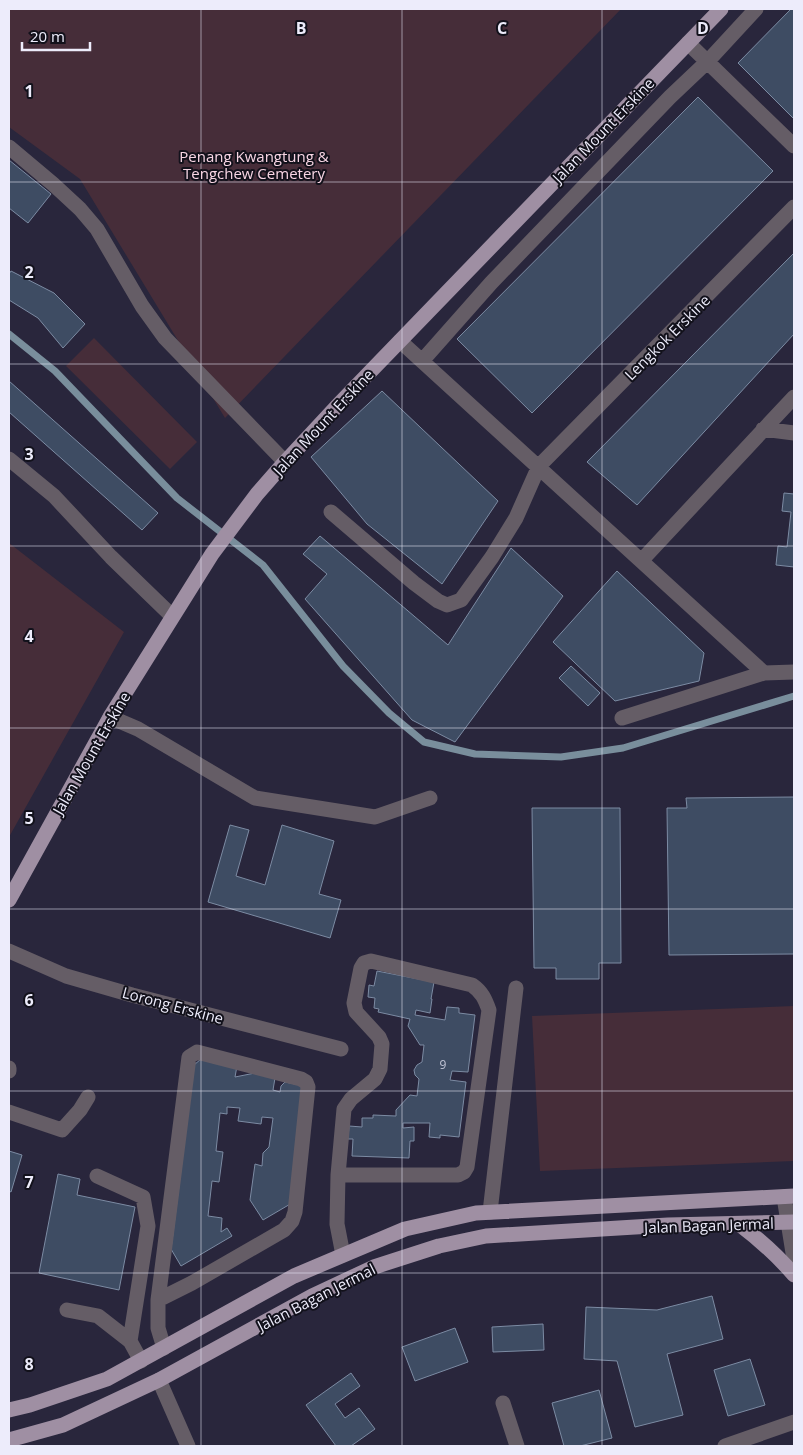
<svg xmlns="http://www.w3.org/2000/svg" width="803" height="1455" viewBox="0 0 803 1455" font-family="'Open Sans',sans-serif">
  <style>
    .green { fill: #462d39 }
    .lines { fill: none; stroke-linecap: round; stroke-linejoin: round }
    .stream { stroke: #798e9c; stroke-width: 7 }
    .building { fill: #3e4c63; stroke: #7c8ba3 }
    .minor { stroke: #655d66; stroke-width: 15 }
    .major { stroke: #9f8fa3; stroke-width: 15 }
    .grid { fill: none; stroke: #edecfb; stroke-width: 1; stroke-opacity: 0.55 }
    .labels { text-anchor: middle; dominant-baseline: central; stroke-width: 4; stroke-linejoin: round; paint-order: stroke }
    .number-label { font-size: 12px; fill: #c1c4d5 }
    .street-label { font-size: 15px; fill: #edecfb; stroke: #12111b }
    .park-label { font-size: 15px; fill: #f8d5e4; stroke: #12111b }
    .grid-label { font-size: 16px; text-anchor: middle; font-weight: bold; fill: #edecfb; stroke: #12111b; stroke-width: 4; stroke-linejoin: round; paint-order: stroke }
  </style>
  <rect width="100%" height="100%" fill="#29263c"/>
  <path class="green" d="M9,9H621L225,418L80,179L9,127Z
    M94,338L197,442L170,469L66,366Z
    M9,543L124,632L9,837Z
    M794,1006V1161L540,1171L532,1016Z"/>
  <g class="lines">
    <path class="stream" d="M9,334L55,371L177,498L263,565L343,666L389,713L424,742L475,754L561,757L623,748L794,696"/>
  </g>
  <path class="building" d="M791,9H794V119L738,63Z
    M698,97L773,171L532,413L457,339Z
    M9,160L51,194L28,223L9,208Z
    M794,253V334L637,505L587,462Z
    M11,271L54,293L85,324L63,348L38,318L9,300V274Z
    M9,381L158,513L142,530L9,412Z
    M382,391L498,501L442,584L367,524L311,457Z
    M784,493L794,494V567L776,565L778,546L787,547L791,512L782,511Z
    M320,536L448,645L511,548L563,596L455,742L412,720L305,599L327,574L303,554Z
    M617,571L704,653L699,681L615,701L553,642Z
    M571,666L600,693L588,706L559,678Z
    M794,797V954L669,955L667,808H687L686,798Z
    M532,808H620L621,963H599V979H556V968H534Z
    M230,825L249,830L236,876L265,885L282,825L334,841L319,894L341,900L330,938L208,902Z
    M377,971L434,982L431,999H432L430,1013L416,1010L415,1015L445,1020L447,1007L459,1008V1013L475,1015L468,1072L452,1071L450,1080L466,1082L459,1137L440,1135V1138L429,1137L430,1123H403V1128L414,1127V1141H410L409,1158L352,1156L353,1139H348L349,1126L362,1127V1118H373V1115L396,1116V1110L410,1095L417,1096L419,1079L415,1075L414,1070L417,1065L422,1062L424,1045H420L408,1026L410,1019L378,1012L379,1009L374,1008L375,998L368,997L369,985L374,986Z
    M201,1059L237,1066L235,1077L255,1073L275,1078L273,1090L280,1092L281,1086L285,1082L305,1086L292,1203L263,1220L250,1200L255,1164L262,1166L263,1153L269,1147L273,1118L262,1117L261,1124L238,1121L240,1108L227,1107V1114L220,1113L216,1151L223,1152L219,1182L212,1181L208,1216L222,1218L221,1232L227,1228L232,1236L181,1266L171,1249L194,1065Z
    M9,1151L22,1155L11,1192L9,1191Z
    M58,1174L80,1179L77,1195L135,1207L119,1290L39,1273Z
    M712,1296L723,1339L667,1354L683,1415L635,1427L617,1361L584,1359L586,1307L657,1310Z
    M543,1324L544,1350L493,1352L492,1327Z
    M455,1328L468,1362L415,1381L402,1347Z
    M750,1359L765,1405L728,1416L714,1370Z
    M351,1373L360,1386L335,1404L345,1418L359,1408L375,1429L351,1446H336L306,1405Z
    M599,1390L612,1438L580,1446H564L552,1403Z"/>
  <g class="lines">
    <path class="minor" d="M688,43L794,146
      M9,147L53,184L80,209L97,229L142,306L165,338L285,462
      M400,341L764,673
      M422,361L491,283L670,97L708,61L756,9
      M763,429L794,433
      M9,459L54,496L111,557L172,616
      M331,512L414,583L438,601L447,605L461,600L492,557L516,518L539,466L794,207
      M642,560L794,397
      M110,717L138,729L255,798L375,817L430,798
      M622,718L764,673L794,672
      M9,951L66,976L132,995L341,1049
      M9,1068V1071
      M9,1112L62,1130L80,1110L88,1097
      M338,1175H458L464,1172L467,1167L489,1010C485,999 482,992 472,985L371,961L364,963L361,968L354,1003L356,1012L379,1037L382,1044L380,1069L375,1079L351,1099L344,1109L338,1175L337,1224L343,1255
      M97,1176L143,1197L148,1226L130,1341
      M784,1197L794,1259
      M490,1212L516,988
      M158,1300L192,1283L284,1230L292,1221L295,1212L308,1087L306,1082L301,1079L197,1052L189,1057L158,1300V1328L164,1348
      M67,1310L98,1316L130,1341L141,1361
      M159,1380L188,1446
      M503,1403L517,1446
      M725,1446L794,1422"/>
    <path class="major" d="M9,900L110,717L212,554L257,494L285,462L338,405L721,9
      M739,1224C760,1240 778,1256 794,1275
      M9,1410L30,1405L107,1379L294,1276L405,1229L476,1213L794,1196
      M9,1440L63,1425L159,1380L312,1296L374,1267L439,1246L486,1236L668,1225L794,1222"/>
  </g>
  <path class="grid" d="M201,9V1446M402,9V1446M602,9V1446M9,182H794M9,364H794M9,546H794M9,728H794M9,909H794M9,1091H794M9,1273H794"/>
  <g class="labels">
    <g class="number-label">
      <text x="443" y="1064">9</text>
    </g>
    <g class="street-label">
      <text transform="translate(603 130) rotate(-46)">Jalan Mount Erskine</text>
      <text transform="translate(667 337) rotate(-45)">Lengkok Erskine</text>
      <text transform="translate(323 422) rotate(-47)">Jalan Mount Erskine</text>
      <text transform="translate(91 753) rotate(-60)">Jalan Mount Erskine</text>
      <text transform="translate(173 1005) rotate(15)">Lorong Erskine</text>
      <text transform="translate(709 1225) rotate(-2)">Jalan Bagan Jermal</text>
      <text transform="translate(316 1297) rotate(-27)">Jalan Bagan Jermal</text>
    </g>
    <g class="park-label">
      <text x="254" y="156">Penang Kwangtung &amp;<tspan x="254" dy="17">Tengchew Cemetery</tspan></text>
    </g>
  </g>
  <g class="grid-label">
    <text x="301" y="34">B</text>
    <text x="502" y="34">C</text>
    <text x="703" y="34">D</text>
    <text x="29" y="97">1</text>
    <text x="29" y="278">2</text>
    <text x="29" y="460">3</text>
    <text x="29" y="642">4</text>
    <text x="29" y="824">5</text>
    <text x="29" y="1006">6</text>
    <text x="29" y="1188">7</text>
    <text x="29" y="1370">8</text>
  </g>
  <rect width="803" height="1455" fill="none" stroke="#edecfb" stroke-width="20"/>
  <path d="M22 42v8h68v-8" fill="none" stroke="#edecfb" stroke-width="2.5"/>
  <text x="30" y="42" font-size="15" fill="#edecfb" stroke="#12111b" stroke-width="4" paint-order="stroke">20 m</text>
</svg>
